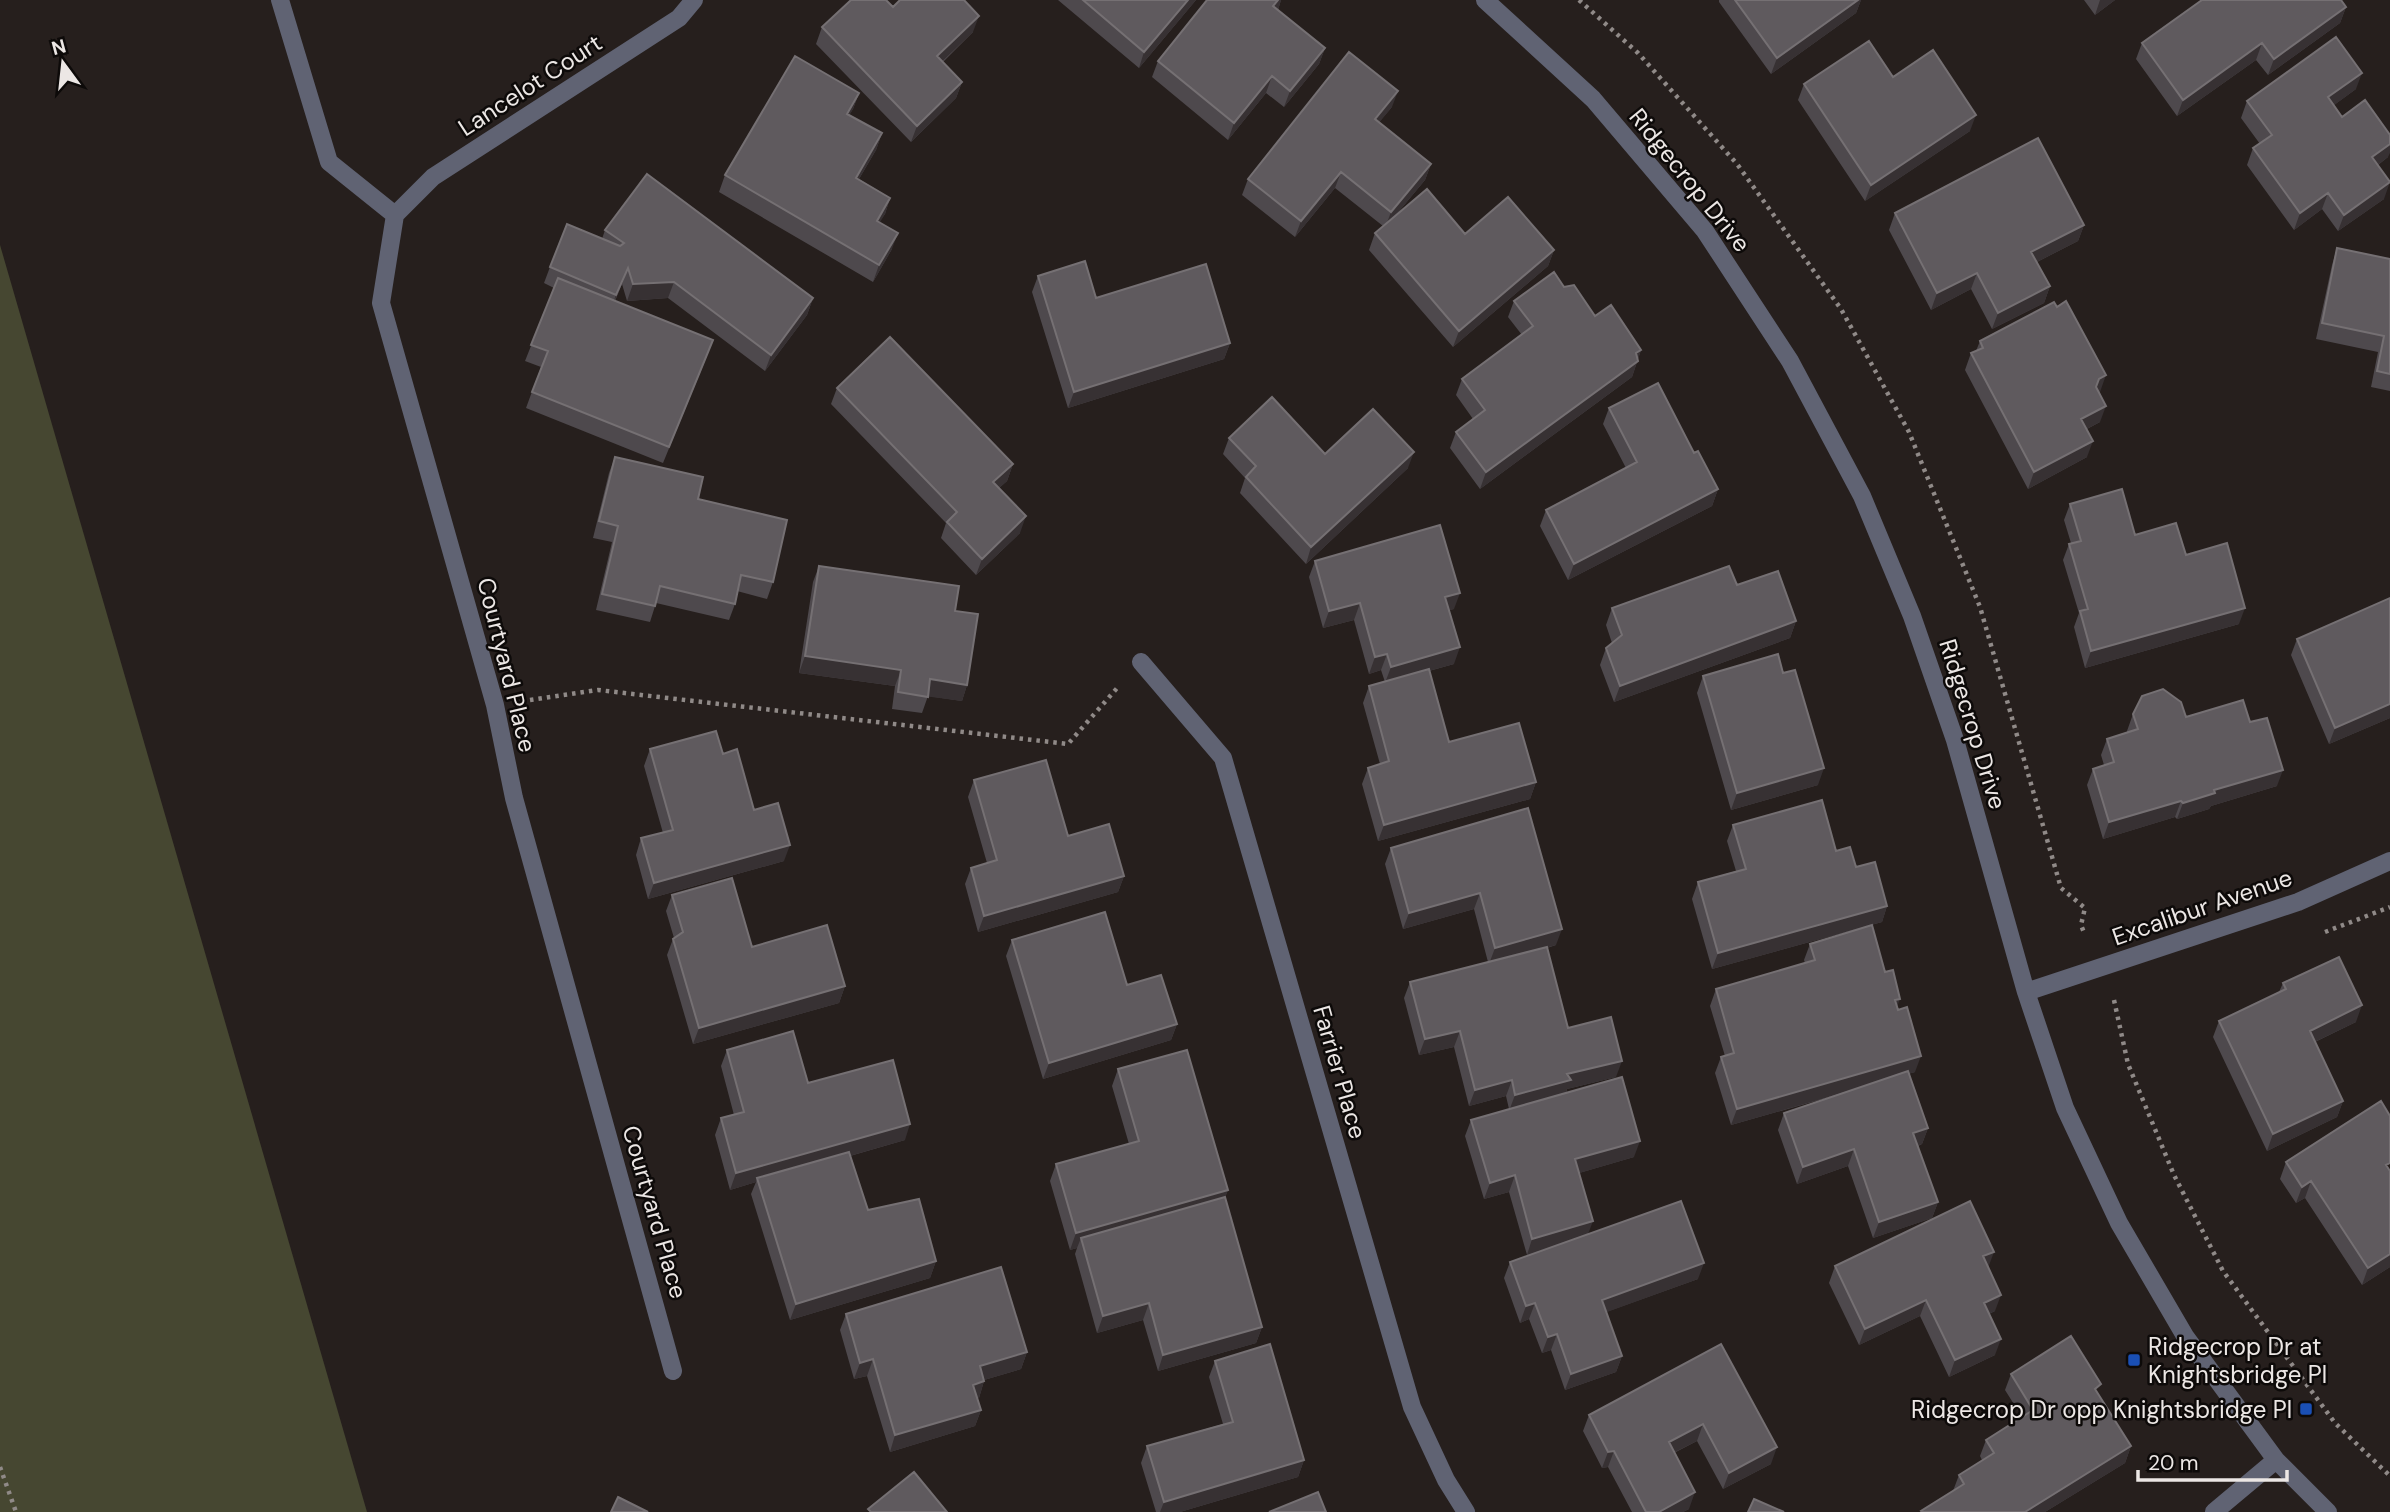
<svg xmlns="http://www.w3.org/2000/svg" width="2390" height="1512" viewBox="0 0 2390 1512" font-family="'DM Sans',sans-serif">
  <style>
    .green { fill: #464731 }
    .lines { fill: none; stroke-linecap: round; stroke-linejoin: round }
    .path { stroke: #908a88; stroke-width: 4.5; stroke-dasharray: 3.5 5; stroke-linecap: butt }
    .minor { stroke: #606373; stroke-width: 18 }
    .wall { fill: #4e494d }
    .shaded-wall { fill: #373133 }
    .building { fill: #5f5a5e; stroke: #757073; stroke-width: 2 }
    .transit-dot { fill: #1a4fb4; stroke: #0d0a09; stroke-width: 2.5 }
    .labels { text-anchor: middle; dominant-baseline: central; stroke-width: 5; stroke-linejoin: round; paint-order: stroke }
    .street-label { font-size: 24px; fill: #ece7e5; stroke: #0d0a09 }
    .poi-label { font-size: 24px; fill: #ece7e5; stroke: #0d0a09; text-anchor: start }
  </style>
  <rect width="100%" height="100%" fill="#261f1d"/>
  <path class="green" d="M0,245L367,1512H0Z"/>
  <g class="lines">
    <path class="path" d="M1579,0L1638,53L1737,164L1841,309L1909,432L1980,607L2061,888L2085,908L2081,925L2085,935
      M530,700L598,690L1068,744L1118,687
      M2325,932L2390,907
      M2114,1000L2128,1064L2174,1175L2223,1271L2335,1423L2390,1476
      M0,1467L16,1512"/>
    <path class="minor" d="M280,0L329,162L395,215L381,303L495,705L514,798L673,1371
      M1485,0L1593,99L1705,231L1790,361L1862,496L1912,616L1955,740L2026,992L2065,1108L2119,1223L2185,1336L2276,1460L2328,1512
      M395,215L433,177L679,18L694,0
      M1141,662L1223,758L1412,1407L1446,1480L1466,1512
      M2026,992L2298,902L2390,861
      M2214,1512L2276,1460"/>
  </g>
  <path class="wall" d="M1058,0H1196L1139,68Z
    M1207,0H1281L1278,10L1325,48L1319,64L1284,107L1266,93L1228,140L1152,77L1158,61Z
    M1719,0H1861L1856,13L1771,74L1719,2Z
    M2084,0H2115L2095,15Z
    M893,7L973,32L943,62L962,82L956,98L911,142L816,44L822,27Z
    M2346,7L2340,23L2268,75L2256,60L2177,116L2136,59L2142,43Z
    M1893,77L1970,131L1865,201L1798,100L1804,84Z
    M2356,89L2334,105L2342,117L2388,157L2378,165L2384,199L2338,231L2322,209L2294,230L2247,165L2253,148L2260,144L2241,118L2247,101Z
    M859,93L853,109L849,115L882,133L876,150L859,179L890,198L885,214L879,222L892,249L873,282L719,192L725,175Z
    M1392,107L1379,122L1431,164L1425,180L1395,216L1465,234L1554,250L1548,266L1453,347L1369,250L1375,233L1383,226L1335,188L1295,237L1242,195L1248,179Z
    M1895,213L2084,225L2078,241L2037,262L2050,286L2044,303L1992,329L1971,289L1931,310L1889,230Z
    M605,230L813,298L807,315L765,371L668,298L627,301L622,284L615,301L707,356L663,463L526,408L541,367L525,361L554,288L544,283L550,267L602,239Z
    M2337,248L2390,259V391L2371,387L2378,352L2316,339L2332,265Z
    M1038,276L1096,298L1230,343L1224,359L1068,408L1032,292Z
    M1564,287L1595,316L1641,350L1632,377L1480,489L1450,448L1456,432L1473,419L1456,395L1462,379L1522,335L1508,317L1514,301Z
    M1980,341L2100,392H2099L2100,422L2087,429V457L2028,489L1965,370L1971,353L1976,351Z
    M837,388L1013,464L1007,481L999,488L1020,533L976,575L941,538L946,523L831,404Z
    M1609,408L1694,453L1718,489L1712,506L1568,580L1540,526L1546,510L1626,468L1603,424Z
    M1229,438L1408,468L1306,564L1240,493L1245,478L1223,454Z
    M615,457L698,499L773,582L767,599L737,591L735,604L729,620L656,603L650,622L596,610L612,542L593,538L609,473Z
    M2070,504L2135,535L2186,555L2239,624L2085,668L2074,627L2079,613L2063,560L2069,544L2071,543L2064,520Z
    M1315,561L1454,609L1449,610L1454,664L1429,671L1449,742L1536,782L1530,799L1378,841L1362,784L1368,768L1380,764L1363,703L1369,686L1385,682L1381,670L1369,674L1354,620L1323,628L1309,577Z
    M819,566L955,611L967,685L962,701L928,696L922,713L892,709L895,686L799,673L813,582Z
    M1737,585L1796,621L1790,638L1614,702L1600,665L1606,648L1612,643L1606,625L1612,608Z
    M2390,598V718L2329,744L2291,655L2297,639Z
    M1783,673L1818,785L1731,810L1697,693L1703,676Z
    M2133,714L2250,722L2277,786L2211,806L2209,809L2177,819L2175,817L2103,839L2087,785L2093,769L2104,765L2101,755L2107,739L2127,732V731Z
    M650,749L723,754L784,861L648,899L636,855L641,838L663,833L644,766Z
    M974,780L1068,836L1124,876L1118,892L978,932L965,884L971,868L987,863L968,797Z
    M1528,808L1556,945L1547,948L1568,1028L1616,1077L1567,1089L1566,1093L1634,1157L1579,1173L1588,1234L1698,1279L1606,1312L1622,1356L1616,1372L1565,1390L1551,1350L1542,1353L1529,1319L1520,1323L1504,1278L1510,1262L1540,1251L1527,1255L1509,1192L1484,1199L1465,1136L1471,1120L1509,1109L1506,1096L1469,1106L1454,1047L1419,1055L1404,998L1410,982L1488,962L1474,909L1403,929L1385,864L1391,848Z
    M1733,825L1836,851L1856,867L1887,906L1882,922L1712,969L1692,899L1698,882L1736,871L1727,841Z
    M672,895L752,947L845,986L839,1003L693,1044L667,955L673,939L674,938L666,911Z
    M1012,940L1127,985L1177,1024L1171,1040L1043,1079L1006,956Z
    M1810,944L1885,972L1897,1008L1915,1072L1908,1074L1928,1128L1922,1144L1918,1146L1938,1202L1932,1218L1873,1238L1848,1166L1797,1184L1778,1130L1784,1113L1851,1091L1731,1125L1715,1073L1721,1057L1725,1056L1710,1006L1716,989L1805,963L1804,960Z
    M2283,983L2356,1022L2315,1042L2343,1101L2337,1117L2267,1151L2213,1037L2219,1021L2279,992Z
    M727,1050L808,1083L905,1140L850,1156L868,1210L936,1261L930,1278L790,1320L751,1194L756,1182L730,1190L715,1135L721,1118L734,1115L721,1066Z
    M1118,1069L1228,1190L1225,1197L1262,1327L1256,1343L1158,1371L1143,1320L1097,1333L1075,1254L1077,1248L1070,1250L1050,1181L1056,1164L1129,1144L1112,1086Z
    M2381,1101L2390,1267L2362,1285L2305,1198L2296,1203L2280,1179L2286,1162Z
    M1835,1266L1988,1268L1995,1311L1989,1314L1995,1355L1949,1377L1920,1316L1859,1345L1829,1283Z
    M846,1314L1027,1352L1021,1369L984,1380V1381L979,1398H977L981,1410L975,1426L890,1452L867,1376L854,1379L840,1330Z
    M1721,1344L1771,1464L1723,1489L1697,1441L1674,1453L1689,1509L1683,1512H1632L1608,1467L1602,1468L1583,1431L1589,1415Z
    M1215,1361L1304,1460L1298,1477L1180,1512H1156L1141,1463L1147,1446L1223,1424L1209,1377Z
    M2011,1374L2097,1393L2131,1446L2125,1463L2045,1512H1921L1953,1491L1959,1475L1982,1460L1980,1456L1986,1440L2022,1417L2005,1390Z"/>
  <path class="shaded-wall" d="M1188,0H1196L1139,68L1144,52Z
    M1278,0H1281L1278,10L1273,6Z
    M1858,0H1861L1856,13L1771,74L1777,58Z
    M2100,0H2115L2095,15Z
    M2346,7L2340,23L2268,75L2274,59Z
    M979,16L973,32L931,72L937,56Z
    M2262,43L2256,60L2177,116L2183,100Z
    M1325,48L1319,64L1284,107L1290,91Z
    M2362,73L2356,89L2322,114L2328,97Z
    M1272,76L1266,93L1228,140L1234,123Z
    M962,82L956,98L911,142L917,126Z
    M1398,91L1392,107L1369,135L1375,119Z
    M859,93L853,109L841,130L847,114Z
    M1976,115L1970,131L1865,201L1871,185Z
    M882,133L876,150L850,194L856,178Z
    M2390,144V153L2388,157L2366,174L2372,157Z
    M1431,164L1425,180L1385,228L1391,212Z
    M1341,172L1335,188L1295,237L1301,221Z
    M2390,182L2384,199L2338,231L2344,215Z
    M2328,193L2322,209L2294,230L2300,213Z
    M890,198L885,214L871,237L877,221Z
    M2084,225L2078,241L2025,268L2031,252Z
    M898,233L892,249L873,282L879,265Z
    M1554,250L1548,266L1453,347L1459,331Z
    M628,268L622,284L610,311L616,295Z
    M1977,273L1971,289L1931,310L1937,293Z
    M674,282L668,298L627,301L633,284Z
    M2050,286L2044,303L1992,329L1998,313Z
    M813,298L807,315L765,371L771,355Z
    M1230,343L1224,359L1068,408L1074,392Z
    M1641,350L1632,377L1480,489L1486,472Z
    M2106,375L2100,392L2093,395L2090,403L2099,379Z
    M2106,406L2100,422L2075,435L2081,419Z
    M2093,441L2087,457L2028,489L2034,472Z
    M1414,452L1408,468L1306,564L1311,547Z
    M1013,464L1007,481L987,499L993,482Z
    M1718,489L1712,506L1568,580L1574,564Z
    M1026,516L1020,533L976,575L982,559Z
    M1460,593L1454,609L1439,613L1445,597Z
    M1360,603L1354,620L1323,628L1329,611Z
    M2245,608L2239,624L2085,668L2091,651Z
    M1796,621L1790,638L1614,702L1620,686Z
    M1460,647L1454,664L1385,683L1391,667Z
    M1387,654L1381,670L1369,674L1375,657Z
    M805,656L901,670L895,686L799,673Z
    M930,679L967,685L962,701L924,696Z
    M2390,704V718L2329,744L2335,728Z
    M1824,768L1818,785L1731,810L1737,793Z
    M2283,770L2277,786L2211,806L2209,809L2177,819L2183,803L2214,790Z
    M1536,782L1530,799L1378,841L1384,825Z
    M2181,801L2175,817L2103,839L2109,822Z
    M790,845L784,861L648,899L654,883Z
    M1124,876L1118,892L978,932L984,916Z
    M1480,893L1474,909L1403,929L1409,913Z
    M1887,906L1882,922L1712,969L1718,953Z
    M1562,929L1556,945L1489,964L1495,948Z
    M845,986L839,1003L693,1044L699,1028Z
    M1900,999L1894,1015L1895,1000Z
    M2362,1005L2356,1022L2304,1047L2310,1031Z
    M1177,1024L1171,1040L1043,1079L1049,1063Z
    M1460,1031L1454,1047L1419,1055L1425,1039Z
    M1921,1056L1915,1072L1731,1125L1737,1109Z
    M1622,1061L1616,1077L1567,1089L1565,1097L1509,1111L1515,1095L1567,1074Z
    M1512,1080L1506,1096L1469,1106L1475,1090Z
    M2343,1101L2337,1117L2267,1151L2273,1134Z
    M910,1124L905,1140L759,1182L757,1178L756,1182L730,1190L736,1173Z
    M1928,1128L1922,1144L1907,1149L1913,1133Z
    M1640,1141L1634,1157L1569,1176L1575,1159Z
    M1854,1149L1848,1166L1797,1184L1803,1167Z
    M1515,1175L1509,1192L1484,1199L1490,1183Z
    M2311,1181L2305,1198L2296,1203L2302,1187Z
    M1228,1190L1222,1206L1081,1238L1077,1248L1070,1250L1076,1233Z
    M1938,1202L1932,1218L1873,1238L1879,1222Z
    M1593,1221L1587,1237L1527,1255L1532,1239Z
    M1994,1252L1988,1268L1983,1256Z
    M2390,1254V1267L2362,1285L2368,1268Z
    M936,1261L930,1278L790,1320L796,1304Z
    M1704,1263L1698,1279L1596,1316L1602,1300Z
    M2001,1295L1995,1311L1978,1319L1984,1303Z
    M1926,1300L1920,1316L1859,1345L1865,1329Z
    M1149,1303L1143,1320L1097,1333L1103,1316Z
    M1535,1303L1529,1319L1520,1323L1526,1306Z
    M1262,1327L1256,1343L1158,1371L1163,1355Z
    M1557,1334L1551,1350L1542,1353L1548,1337Z
    M2001,1339L1995,1355L1949,1377L1955,1360Z
    M1027,1352L1021,1369L974,1383L980,1366Z
    M1622,1356L1616,1372L1565,1390L1571,1374Z
    M873,1359L867,1376L854,1379L860,1363Z
    M984,1381L979,1398L967,1402L973,1385Z
    M981,1410L975,1426L890,1452L895,1435Z
    M1703,1424L1697,1441L1663,1458L1669,1442Z
    M2131,1446L2125,1463L2045,1512H2025Z
    M1777,1447L1771,1464L1723,1489L1729,1473Z
    M1614,1451L1608,1467L1602,1468L1608,1452Z
    M1304,1460L1298,1477L1180,1512H1160L1164,1502Z
    M1695,1492L1689,1509L1683,1512H1659Z"/>
  <path class="building" d="M851,0H886L893,7L900,0H964L979,16L937,56L962,82L917,126L822,27Z
    M1083,0H1188L1144,52Z
    M1207,0H1278L1273,6L1325,48L1290,91L1272,76L1234,123L1158,61Z
    M1735,0H1858L1777,58Z
    M2202,0H2341L2346,7L2274,59L2262,43L2183,100L2142,43Z
    M2336,37L2362,73L2328,97L2342,117L2365,100L2390,135V144L2372,157L2390,182L2344,215L2328,193L2300,213L2253,148L2272,135L2247,101Z
    M1869,41L1893,77L1933,50L1976,115L1871,185L1804,84Z
    M1349,52L1398,91L1375,119L1431,164L1391,212L1341,172L1301,221L1248,179Z
    M795,56L859,93L847,114L882,133L856,178L890,198L877,221L898,233L879,265L725,175Z
    M2038,138L2084,225L2031,252L2050,286L1998,313L1977,273L1937,293L1895,213Z
    M647,174L813,298L771,355L674,282L633,284L628,268L616,295L550,267L567,224L620,246L624,243L605,230Z
    M1427,189L1465,234L1508,197L1554,250L1459,331L1375,233Z
    M2337,248L2390,259V374L2377,371L2384,336L2322,323Z
    M1085,261L1096,298L1206,264L1230,343L1074,392L1038,276Z
    M1554,272L1564,287L1574,285L1595,316L1611,305L1641,350L1636,353L1638,361L1486,472L1456,432L1485,410L1462,379L1533,326L1514,301Z
    M558,278L713,340L669,447L532,392L548,351L531,345Z
    M2066,301L2106,375L2099,379L2096,387L2106,406L2081,419L2093,441L2034,472L1971,353L1983,348L1980,341L2054,302L2057,307Z
    M890,337L1013,464L993,482L1026,516L982,559L947,522L957,512L837,388Z
    M1658,383L1694,453L1698,451L1718,489L1574,564L1546,510L1637,462L1609,408Z
    M1272,397L1325,454L1373,409L1414,452L1311,547L1246,477L1256,466L1229,438Z
    M615,457L703,477L698,499L787,520L773,582L741,575L735,604L660,586L655,606L602,594L618,526L599,521Z
    M2122,489L2135,535L2176,523L2186,555L2227,543L2245,608L2091,651L2080,611L2088,609L2069,544L2081,541L2070,504Z
    M1440,525L1460,593L1445,597L1460,647L1391,667L1387,654L1375,657L1360,603L1329,611L1315,561Z
    M819,566L959,586L955,611L978,614L967,685L930,679L928,697L898,692L901,670L805,656Z
    M1729,566L1737,585L1778,571L1796,621L1620,686L1606,648L1622,635L1612,608Z
    M2390,598V704L2335,728L2297,639Z
    M1778,654L1783,673L1795,670L1824,768L1737,793L1703,676Z
    M1429,669L1449,742L1519,723L1536,782L1384,825L1368,768L1389,761L1369,686Z
    M2163,689L2181,702L2186,717L2243,700L2250,722L2267,718L2283,770L2214,790L2215,793L2183,803L2181,801L2109,822L2093,769L2114,762L2107,739L2138,729L2133,714L2142,696Z
    M716,731L723,754L737,749L754,810L778,803L790,845L654,883L641,838L673,830L650,749Z
    M1046,760L1068,836L1109,824L1124,876L984,916L971,868L997,860L974,780Z
    M1822,800L1836,851L1850,847L1856,867L1875,862L1887,906L1718,953L1698,882L1746,869L1733,825Z
    M1528,808L1562,929L1495,948L1480,893L1409,913L1391,848Z
    M732,878L752,947L827,925L845,986L699,1028L673,939L683,932L672,895Z
    M1105,912L1127,985L1161,975L1177,1024L1049,1063L1012,940Z
    M1872,925L1885,972L1893,970L1900,999L1895,1000L1898,1010L1907,1007L1921,1056L1737,1109L1721,1057L1734,1053L1716,989L1815,960L1810,944Z
    M1547,947L1568,1028L1611,1017L1622,1061L1567,1074L1571,1080L1515,1095L1512,1080L1475,1090L1460,1031L1425,1039L1410,982Z
    M2339,957L2362,1005L2310,1031L2343,1101L2273,1134L2219,1021L2286,989L2283,983Z
    M793,1031L808,1083L893,1060L910,1124L736,1173L721,1118L744,1112L727,1050Z
    M1187,1050L1228,1190L1076,1233L1056,1164L1139,1141L1118,1069Z
    M1908,1071L1928,1128L1913,1133L1938,1202L1879,1222L1854,1149L1803,1167L1784,1113Z
    M1622,1077L1640,1141L1575,1159L1593,1221L1532,1239L1515,1175L1490,1183L1471,1120Z
    M2381,1101L2390,1116V1163L2386,1165L2390,1171V1254L2368,1268L2311,1181L2302,1187L2286,1162Z
    M849,1152L868,1210L919,1199L936,1261L796,1304L757,1178Z
    M1225,1197L1262,1327L1163,1355L1149,1303L1103,1316L1081,1238Z
    M1681,1201L1704,1263L1602,1300L1622,1356L1571,1374L1557,1334L1548,1337L1535,1303L1526,1306L1510,1262Z
    M1970,1201L1994,1252L1983,1256L2001,1295L1984,1303L2001,1339L1955,1360L1926,1300L1865,1329L1835,1266Z
    M1001,1267L1027,1352L980,1366L984,1381L973,1385L981,1410L895,1435L873,1359L860,1363L846,1314Z
    M2071,1336L2101,1384L2095,1389L2131,1446L2025,1512H1922L1921,1511L1964,1484L1959,1475L1994,1453L1986,1440L2033,1410L2011,1374Z
    M1270,1344L1304,1460L1164,1502L1147,1446L1233,1422L1215,1361Z
    M1721,1344L1777,1447L1729,1473L1703,1424L1669,1442L1695,1492L1659,1512H1646L1614,1451L1608,1452L1589,1415Z
    M914,1472L947,1512H871L868,1509Z
    M1318,1492L1326,1512H1269Z
    M618,1497L648,1512H611Z
    M1754,1499L1784,1512H1748Z"/>
  <g class="transit-dot">
    <rect x="2127" y="1353" width="14" height="14" rx="3.5"/>
    <rect x="2299" y="1402" width="14" height="14" rx="3.5"/>
  </g>
  <g class="labels">
    <g class="street-label">
      <text transform="translate(530 85) rotate(-33)">Lancelot Court</text>
      <text transform="translate(1690 180) rotate(51)">Ridgecrop Drive</text>
      <text transform="translate(507 665) rotate(76)">Courtyard Place</text>
      <text transform="translate(1973 724) rotate(73)">Ridgecrop Drive</text>
      <text transform="translate(2202 907) rotate(-19)">Excalibur Avenue</text>
      <text transform="translate(1340 1072) rotate(74)">Farrier Place</text>
      <text transform="translate(655 1212) rotate(74)">Courtyard Place</text>
    </g>
    <g class="poi-label">
      <text x="2148" y="1346">Ridgecrop Dr at<tspan x="2148" dy="28">Knightsbridge Pl</tspan></text>
      <text x="2292" y="1409" text-anchor="end">Ridgecrop Dr opp Knightsbridge Pl</text>
    </g>
  </g>
  <g transform="translate(63 63) rotate(345)" stroke="#0d0a09" stroke-width="5" paint-order="stroke">
  <path d="M0-5L12 26L0 18L-12 26Z" fill="#ece7e5"/>
  <text y="-10" font-size="19" font-weight="bold" text-anchor="middle" fill="#ece7e5">N</text>
  </g>
  <path d="M2138 1470v10h149v-10" fill="none" stroke="#ece7e5" stroke-width="3.5"/>
  <text x="2148" y="1470" font-size="21" fill="#ece7e5" stroke="#0d0a09" stroke-width="5" paint-order="stroke">20 m</text>
</svg>
